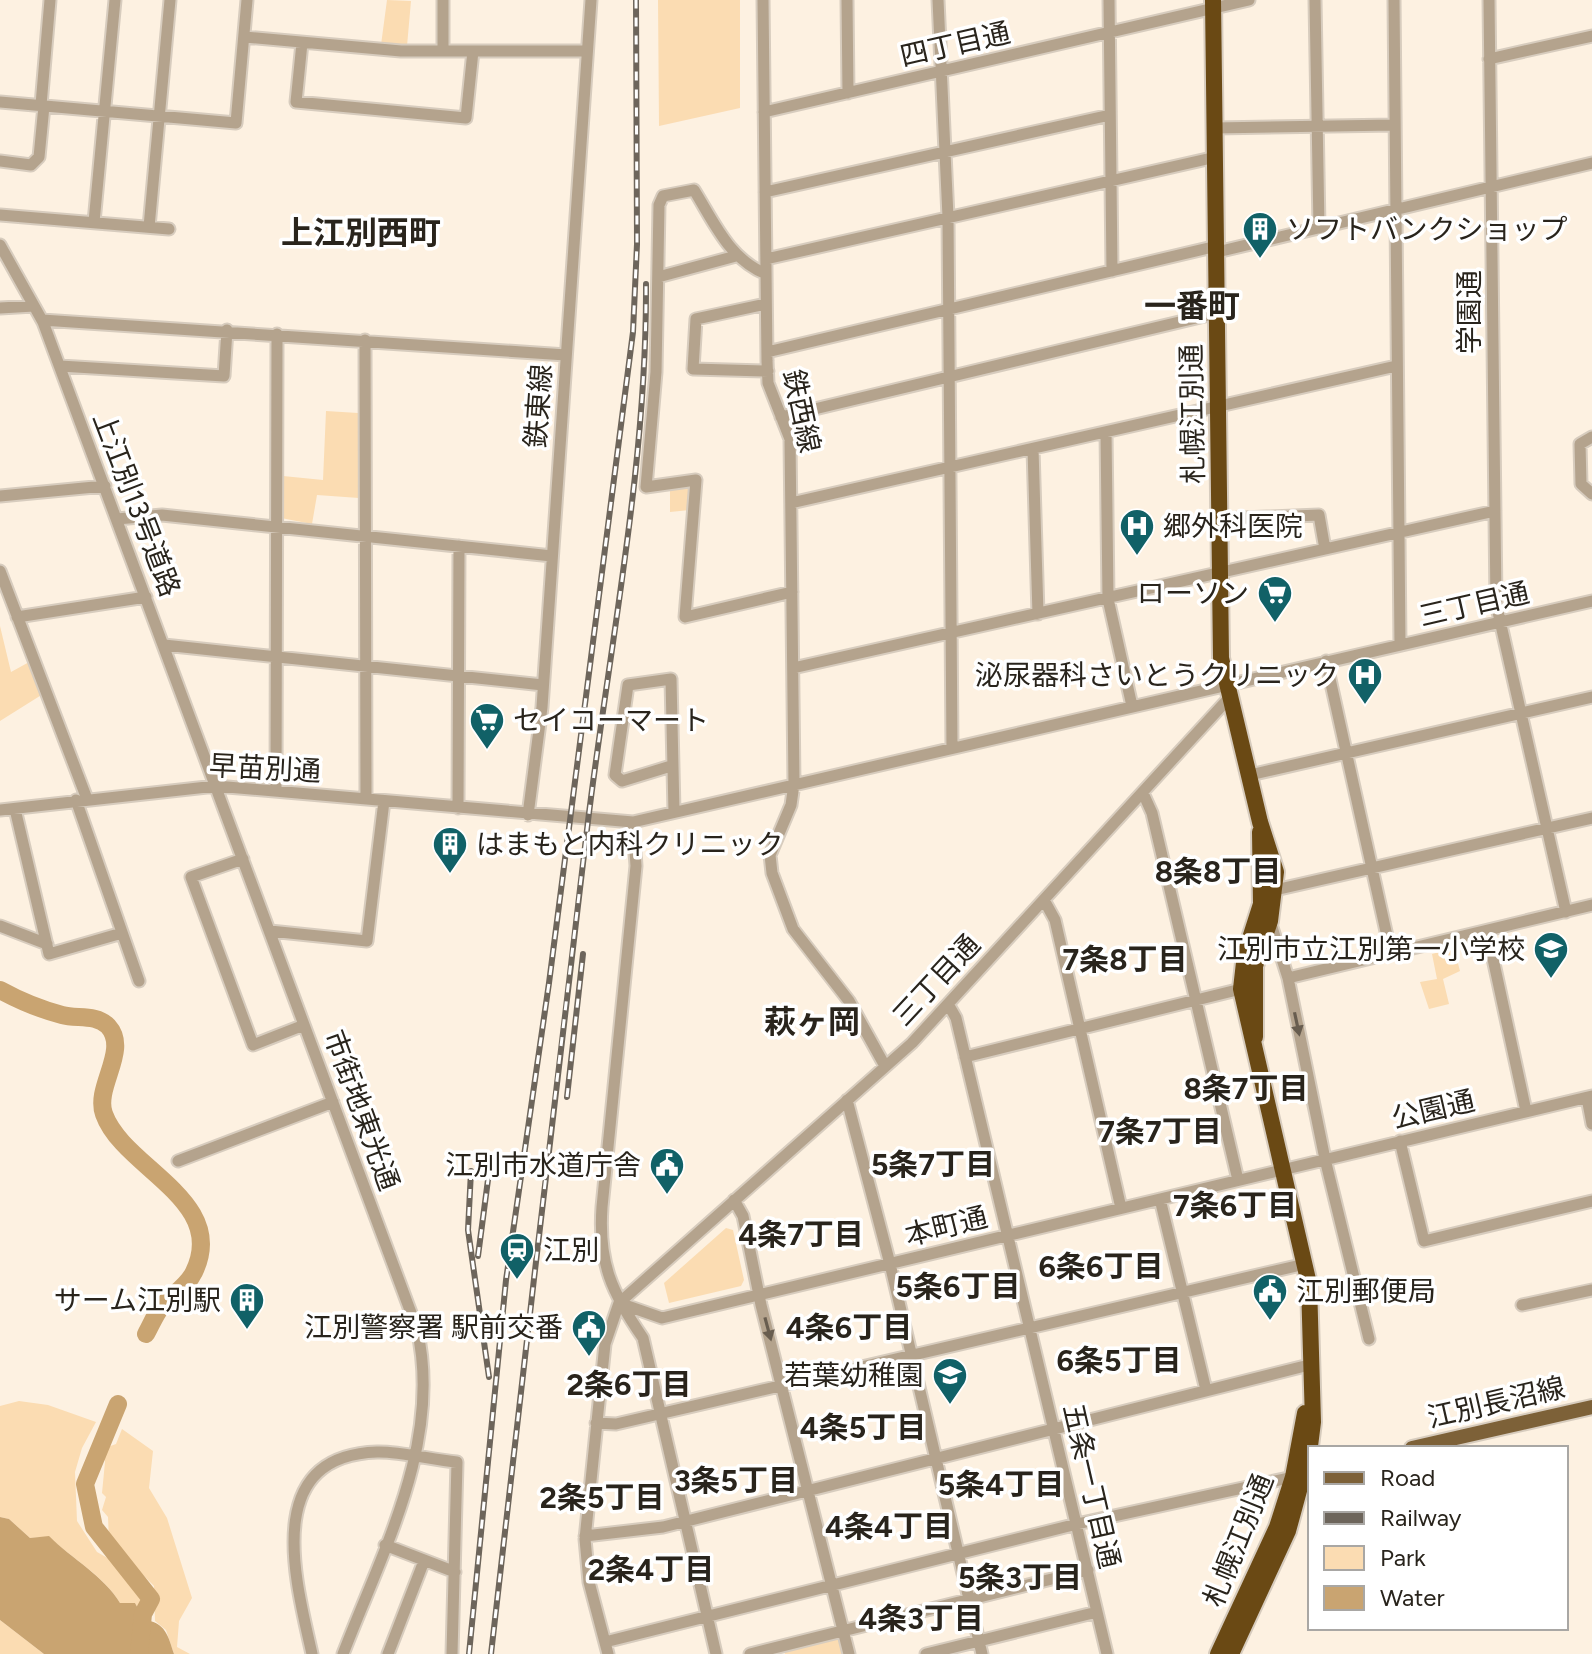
<svg xmlns="http://www.w3.org/2000/svg" width="1592" height="1654" viewBox="0 0 1592 1654" font-family="Figtree,'Noto Sans JP',sans-serif">
  <style>
    .green { fill: #fbdcb2 }
    .water { fill: #c9a471 }
    .lines { fill: none; stroke-linecap: round; stroke-linejoin: round }
    .river { stroke: #c9a471; stroke-width: 18 }
    .minor-casing { stroke: #d7ccbe; stroke-width: 15 }
    .major-casing { stroke: #d7ccbe; stroke-width: 18 }
    .highway-casing { stroke: #d7ccbe; stroke-width: 20 }
    .minor { stroke: #b4a38d; stroke-width: 11 }
    .major { stroke: #7d6138; stroke-width: 14 }
    .highway { stroke: #6a4914; stroke-width: 16 }
    .rail-casing { stroke: #6d655b; stroke-width: 6 }
    .rail { stroke: #fff; stroke-width: 3; stroke-dasharray: 9; stroke-linecap: butt }
    .oneway { fill: #685d4f }
    .labels { text-anchor: middle; dominant-baseline: central; stroke-width: 7; stroke-linejoin: round; paint-order: stroke }
    .street-label { font-size: 28px; fill: #29241c; stroke: #fff }
    .poi-label { font-size: 28px; fill: #29241c; stroke: #fff; text-anchor: end }
    .neighbourhood-label { font-size: 30px; font-weight: bold; fill: #29241c; stroke: #fff }
    .quarter-label { font-size: 32px; font-weight: bold; fill: #29241c; stroke: #fff }
  </style>
  <rect width="100%" height="100%" fill="#fdf1e1"/>
  <path class="green" d="M387,0L411,1L407,46L381,45Z
    M658,0H740V108L659,126Z
    M326,411L358,413L359,498L317,495L312,524L281,518L283,476L323,480Z
    M689,486L690,510L670,512V489Z
    M0,626L11,672L31,661L43,694L0,721Z
    M1454,948L1460,971L1443,979L1449,1004L1429,1009L1420,982L1437,979L1432,954Z
    M726,1228L733,1230L744,1280L741,1286L669,1303L664,1283Z
    M19,1401L48,1405L96,1422L82,1448L75,1472L77,1521L97,1552L113,1561L129,1583L147,1600L140,1614L135,1603H120C104,1576 73,1559 49,1537L30,1538L9,1519L0,1517V1406Z
    M122,1429L153,1451L149,1488L167,1518L192,1598L179,1621L177,1647L190,1654H174L166,1630L155,1621L154,1586L109,1541L108,1517L102,1510L106,1497L102,1493L105,1462L102,1449L116,1444Z
    M0,1620L44,1654H0Z
    M840,1636L844,1654H785L784,1651Z"/>
  <path class="water" d="M0,1517L9,1519L30,1538L49,1536C72,1559 104,1576 120,1603H135L144,1620C165,1622 168,1635 174,1654H44L0,1620Z"/>
  <g class="lines">
    <path class="river" d="M0,990C20,1001 39,1009 62,1015C77,1019 96,1014 108,1026C130,1050 94,1087 104,1114C123,1168 229,1200 194,1272C187,1287 171,1295 161,1307C155,1315 151,1325 146,1334
      M118,1404L85,1484L94,1527L151,1599L143,1614L139,1654"/>
    <g class="minor-casing">
      <path id="minor" d="M443,0V51
        M763,0L767,361L768,383L790,439L794,784L791,805L770,855L772,873L793,929L849,1001L885,1066
        M847,0L848,93
        M938,0L948,217L952,748
        M1109,0L1112,271
        M1315,0L1319,228
        M1394,0L1400,645
        M1489,0L1496,603L1566,912
        M245,37L401,51H587
        M302,43L296,102L466,118L473,51
        M1489,59L1592,36
        M0,102L236,123L247,0
        M41,105L50,0
        M764,112L1249,0
        M1215,128L1394,125
        M0,161L31,165L39,157L44,106
        M765,192L1110,115
        M0,215L169,229
        M94,222L115,0
        M149,227L170,0
        M0,245L43,322L417,1329C443,1441 382,1552 343,1654
        M1217,252L1592,163
        M766,259L1216,157
        M766,274C729,259 714,222 694,190L663,196L659,205L656,372L646,487L696,480L685,617L792,592
        M658,277L736,256
        M766,304L696,319L693,369L768,371
        M0,308L34,306
        M42,320L566,355
        M365,340L366,799
        M767,352L1217,246
        M60,366L224,376L227,330
        M781,417L1217,313
        M1106,432L1108,599L1132,706
        M1592,437L1580,444L1581,484L1592,494
        M1033,449L1038,614
        M0,496L105,486
        M791,503L1396,366
        M117,519L162,515L552,556
        M1219,519L1319,515L1325,549
        M0,571L87,799
        M17,617L146,597
        M164,645L543,685
        M1326,661L1391,954
        M793,668L1495,511
        M671,766L622,781L615,775L628,685L671,679L674,812
        M1250,775L1592,697
        M276,790L277,334
        M1143,793L1152,813L1238,1180
        M76,800L139,981
        M458,808L459,546
        M15,809L49,954L122,933
        M0,810L216,786L633,822L1592,601
        M528,815L542,707L591,0
        M633,822L636,866L602,1207C598,1263 612,1293 643,1338L716,1654
        M243,859L191,877L253,1045L304,1025
        M1275,890L1592,818
        M1044,900L1055,920L1121,1208
        M1270,921L1288,978L1325,1159L1369,1339
        M0,926L47,944
        M270,931L367,941L384,801
        M1487,931L1526,1111
        M1288,978L1592,905
        M948,1004L956,1018L1107,1654
        M965,1057L1241,989
        M1587,1098L1592,1124
        M847,1100L890,1264L982,1654
        M1400,1141L1424,1241L1592,1201
        M178,1161L333,1102
        M1160,1199L1206,1390
        M734,1200L743,1216L761,1305L849,1654
        M619,1303L662,1318L1592,1096
        M1522,1305L1592,1290
        M596,1423L616,1424L1305,1264
        M585,1536L663,1527L1313,1364
        M385,1545L455,1572
        M605,1642L1077,1524L1293,1477
        M312,1654C296,1582 260,1456 377,1452C398,1451 433,1460 457,1462L452,1654
        M388,1654L424,1561
        M608,1654L589,1582L585,1539L605,1344L619,1303L912,1043L1229,698
        M750,1654L1088,1570
        M926,1654L1097,1612"/>
    </g>
    <g class="major-casing">
      <path id="major" d="M1412,1448L1592,1407"/>
    </g>
    <g class="highway-casing">
      <path id="highway" d="M1213,0L1221,658L1260,822L1276,872L1270,921L1255,966V1037
        M1218,1654L1277,1527L1293,1477L1305,1413
        M1231,1654L1288,1531L1309,1454L1313,1422L1309,1284L1241,989L1245,954L1261,904L1260,832"/>
    </g>
    <use href="#minor" class="minor"/>
    <use href="#major" class="major"/>
    <use href="#highway" class="highway"/>
    <g class="rail-casing">
      <path id="rail" d="M567,1097L583,954
        M471,1171L468,1230L489,1377
        M478,1256L489,1172
        M469,1654L506,1280L549,983L633,332L637,244L636,0
        M491,1654C523,1376 554,1099 588,821C610,643 647,464 646,284"/>
    </g>
    <use href="#rail" class="rail"/>
  </g>
  <defs><path id="oneway-solid" d="M-6-.8H1V-3.2L6.5 0L1 3.2V.8H-6Z" transform="scale(2)"/></defs>
  <g class="oneway">
    <use href="#oneway-solid" transform="translate(1297 1024) rotate(78)"/>
    <use href="#oneway-solid" transform="translate(768 1329) rotate(75)"/>
  </g>
  <defs>
    <g id="building-pin" transform="scale(1.8)"><path d="M0 17L-7.5 6A9.5 9.5 0 1 1 7.5 6Z" fill="#116167" stroke="#fff"/><path d="M-4-6H4V6H1V3H-1V6H-4ZM-2.5-4.3h1.7v1.8h-1.7ZM.8-4.3h1.7v1.8H.8ZM-2.5-1h1.7V.8h-1.7ZM.8-1h1.7V.8H.8Z" fill="#fff"/></g>
    <g id="hospital-pin" transform="scale(1.8)"><path d="M0 17L-7.5 6A9.5 9.5 0 1 1 7.5 6Z" fill="#116167" stroke="#fff"/><path d="M-5-5h3v3.5h4V-5h3V5h-3V1.5h-4V5h-3Z" fill="#fff"/></g>
    <g id="supermarket-pin" transform="scale(1.8)"><path d="M0 17L-7.5 6A9.5 9.5 0 1 1 7.5 6Z" fill="#116167" stroke="#fff"/><path d="M-6-5.5h2.5l.6 2H6L4.5 2H-2.5L-4.4-4H-6ZM-1.5 3.2a1.3 1.3 0 1 0 .1 0ZM3 3.2a1.3 1.3 0 1 0 .1 0Z" fill="#fff"/></g>
    <g id="school-pin" transform="scale(1.8)"><path d="M0 17L-7.5 6A9.5 9.5 0 1 1 7.5 6Z" fill="#116167" stroke="#fff"/><path d="M0-5L7-2L0 1L-7-2ZM-4 1L0 2.5L4 1V4Q0 6-4 4Z" fill="#fff"/></g>
    <g id="civic-pin" transform="scale(1.8)"><path d="M0 17L-7.5 6A9.5 9.5 0 1 1 7.5 6Z" fill="#116167" stroke="#fff"/><path d="M-.6-6.5H3V-4.5H.6V-3L4-1V1h2V6H-6V1h2V-1L-.6-3ZM-1.2 2.5V6h2.4V2.5Z" fill="#fff"/></g>
    <g id="station-pin" transform="scale(1.8)"><path d="M0 17L-7.5 6A9.5 9.5 0 1 1 7.5 6Z" fill="#116167" stroke="#fff"/><path d="M-3-6H3Q5-6 5-4V2Q5 4 3 4L4.5 6H3L1.5 4h-3L-3 6H-4.5L-3 4Q-5 4-5 2V-4Q-5-6-3-6ZM-3.5-4v3h7v-3ZM-3.5 1v1.5H-2V1ZM2 1v1.5H3.5V1Z" fill="#fff"/></g>
  </defs>
  <g fill-rule="evenodd">
    <use href="#building-pin" x="1260" y="229"/>
    <use href="#hospital-pin" x="1137" y="526"/>
    <use href="#supermarket-pin" x="1275" y="593"/>
    <use href="#hospital-pin" x="1365" y="675"/>
    <use href="#supermarket-pin" x="487" y="720"/>
    <use href="#building-pin" x="450" y="844"/>
    <use href="#school-pin" x="1551" y="949"/>
    <use href="#civic-pin" x="667" y="1165"/>
    <use href="#station-pin" x="517" y="1250"/>
    <use href="#civic-pin" x="1270" y="1291"/>
    <use href="#building-pin" x="247" y="1300"/>
    <use href="#civic-pin" x="589" y="1327"/>
    <use href="#school-pin" x="950" y="1375"/>
  </g>
  <g class="labels">
    <g class="street-label">
      <text transform="translate(955 44) rotate(-13)">四丁目通</text>
      <text transform="translate(1469 312) rotate(-90)">学園通</text>
      <text transform="translate(538 406) rotate(-86)">鉄東線</text>
      <text transform="translate(802 411) rotate(78)">鉄西線</text>
      <text transform="translate(1192 414) rotate(-91)">札幌江別通</text>
      <text transform="translate(137 504) rotate(69)">上江別13号道路</text>
      <text transform="translate(1474 604) rotate(-13)">三丁目通</text>
      <text transform="translate(265 768) rotate(3)">早苗別通</text>
      <text transform="translate(936 980) rotate(-47)">三丁目通</text>
      <text transform="translate(1433 1109) rotate(-13)">公園通</text>
      <text transform="translate(362 1110) rotate(70)">市街地東光通</text>
      <text transform="translate(946 1226) rotate(-14)">本町通</text>
      <text transform="translate(1496 1402) rotate(-13)">江別長沼線</text>
      <text transform="translate(1092 1486) rotate(77)">五条一丁目通</text>
      <text transform="translate(1238 1540) rotate(-68)">札幌江別通</text>
    </g>
    <g class="poi-label">
      <text x="1286" y="229" text-anchor="start">ソフトバンクショップ</text>
      <text x="1163" y="526" text-anchor="start">郷外科医院</text>
      <text x="1249" y="593">ローソン</text>
      <text x="1339" y="675">泌尿器科さいとうクリニック</text>
      <text x="513" y="720" text-anchor="start">セイコーマート</text>
      <text x="476" y="844" text-anchor="start">はまもと内科クリニック</text>
      <text x="1525" y="949">江別市立江別第一小学校</text>
      <text x="641" y="1165">江別市水道庁舎</text>
      <text x="543" y="1250" text-anchor="start">江別</text>
      <text x="1296" y="1291" text-anchor="start">江別郵便局</text>
      <text x="221" y="1300">サーム江別駅</text>
      <text x="563" y="1327">江別警察署 駅前交番</text>
      <text x="924" y="1375">若葉幼稚園</text>
    </g>
    <g class="neighbourhood-label">
      <text x="1218" y="871">8条8丁目</text>
      <text x="1125" y="959">7条8丁目</text>
      <text x="1246" y="1088">8条7丁目</text>
      <text x="1160" y="1131">7条7丁目</text>
      <text x="933" y="1164">5条7丁目</text>
      <text x="1235" y="1205">7条6丁目</text>
      <text x="801" y="1234">4条7丁目</text>
      <text x="1101" y="1266">6条6丁目</text>
      <text x="958" y="1286">5条6丁目</text>
      <text x="849" y="1327">4条6丁目</text>
      <text x="1119" y="1360">6条5丁目</text>
      <text x="629" y="1384">2条6丁目</text>
      <text x="863" y="1427">4条5丁目</text>
      <text x="736" y="1480">3条5丁目</text>
      <text x="1001" y="1484">5条4丁目</text>
      <text x="602" y="1497">2条5丁目</text>
      <text x="889" y="1526">4条4丁目</text>
      <text x="651" y="1569">2条4丁目</text>
      <text x="1020" y="1577">5条3丁目</text>
      <text x="921" y="1618">4条3丁目</text>
    </g>
    <g class="quarter-label">
      <text x="361" y="233">上江別西町</text>
      <text x="1192" y="306">一番町</text>
      <text x="812" y="1022">萩ヶ岡</text>
    </g>
  </g>
  <rect x="1308" y="1446" width="260" height="184" fill="#ffffff" stroke="#a9a7a4" stroke-width="2"/>
  <rect x="1324" y="1472" width="40" height="12" fill="#7d6138" stroke="#a9a7a4" stroke-width="2"/>
  <text x="1380" y="1486" font-size="24" fill="#29241c">Road</text>
  <rect x="1324" y="1512" width="40" height="12" fill="#6d655b" stroke="#a9a7a4" stroke-width="2"/>
  <text x="1380" y="1526" font-size="24" fill="#29241c">Railway</text>
  <rect x="1324" y="1546" width="40" height="24" fill="#fbdcb2" stroke="#a9a7a4" stroke-width="2"/>
  <text x="1380" y="1566" font-size="24" fill="#29241c">Park</text>
  <rect x="1324" y="1586" width="40" height="24" fill="#c9a471" stroke="#a9a7a4" stroke-width="2"/>
  <text x="1380" y="1606" font-size="24" fill="#29241c">Water</text>
</svg>
